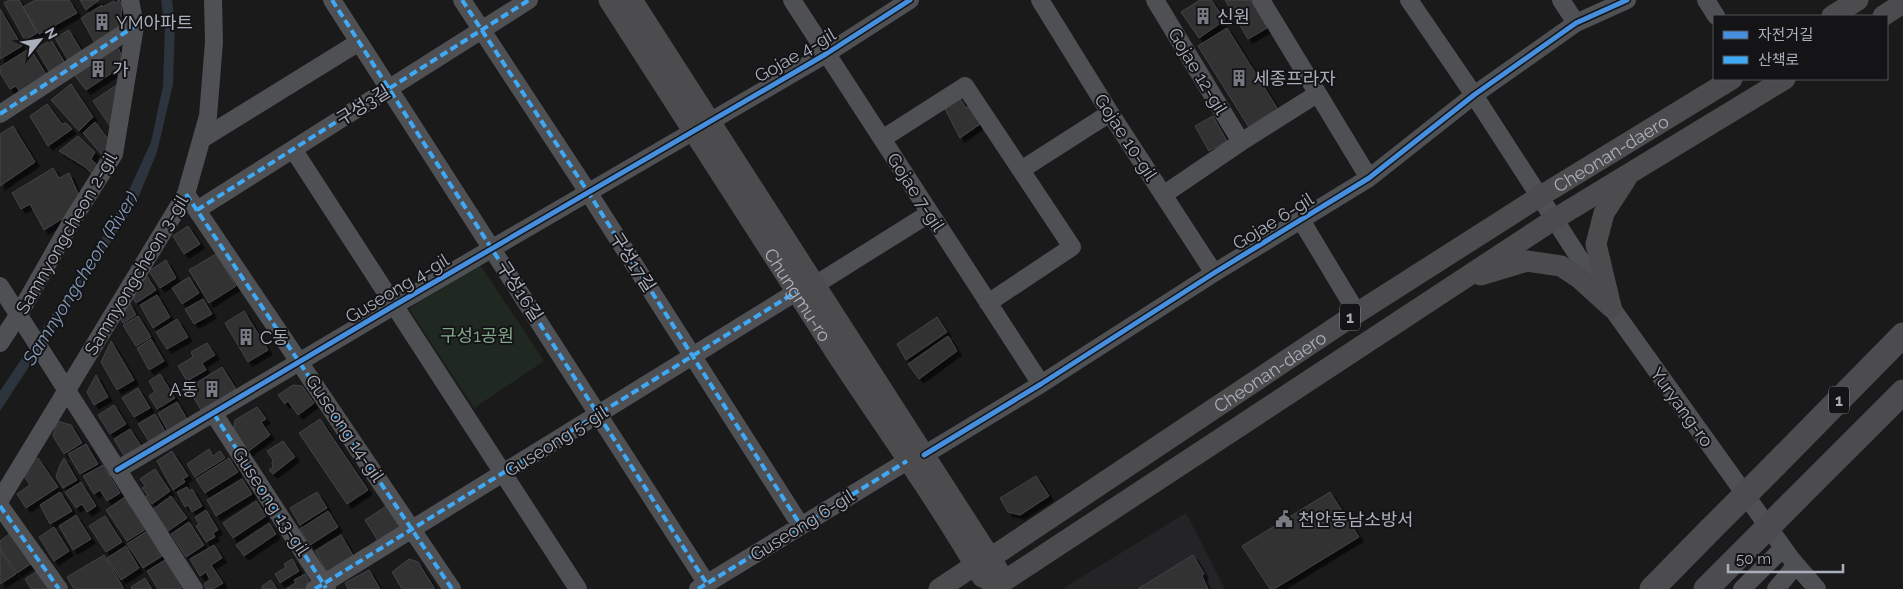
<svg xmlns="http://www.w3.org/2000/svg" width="1903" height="589" viewBox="0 0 1903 589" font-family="Raleway,'Noto Sans KR',sans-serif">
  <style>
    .built { fill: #242427 }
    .green { fill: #202822 }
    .water { fill: #2c343d }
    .building { fill: #323233; stroke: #434447; filter: url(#shadow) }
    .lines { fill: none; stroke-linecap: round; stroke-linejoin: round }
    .minor { stroke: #4e5054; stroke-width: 18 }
    .major { stroke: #4c4c4f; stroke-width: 21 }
    .highway { stroke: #4c4c50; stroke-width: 25 }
    .highway-bridge { stroke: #4c4c50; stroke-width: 25 }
    .quiet { stroke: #3fa9f5; stroke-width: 4; stroke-dasharray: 8 4; stroke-linecap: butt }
    .cycleway-casing { stroke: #141417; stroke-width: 8 }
    .cycleway { stroke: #468fdf; stroke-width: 5 }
    .labels { text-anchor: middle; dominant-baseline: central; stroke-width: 4; stroke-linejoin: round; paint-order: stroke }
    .shield { fill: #141417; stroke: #7e808a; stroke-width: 1 }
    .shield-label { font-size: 16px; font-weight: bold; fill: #abafbc }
    .poi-label { font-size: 18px; fill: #abafbc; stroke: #141417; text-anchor: start }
    .street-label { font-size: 18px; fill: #abafbc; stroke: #141417 }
    .park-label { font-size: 18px; fill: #82a787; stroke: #141417 }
    .water-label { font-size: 19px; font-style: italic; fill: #829ab7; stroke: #141417 }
  </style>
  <defs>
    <filter id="shadow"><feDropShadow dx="4.5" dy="4.5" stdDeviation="0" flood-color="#0009"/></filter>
  </defs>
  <rect width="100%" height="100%" fill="#1a1a1b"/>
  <path class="built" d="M1186,513L1225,589H1062Z"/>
  <path class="green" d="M479,263L544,361L474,408L409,309Z"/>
  <path class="water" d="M161,0H172L175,24L173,84L157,152L136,203L0,411V391L94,252L126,197L151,142L163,86L165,28Z"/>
  <path class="building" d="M9,0H19L37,33L25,40L4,3Z
    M35,0H69L77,13L39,34L23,7Z
    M80,0H99L86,10Z
    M119,0L122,5L120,26L96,45L81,18L102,5L103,7L114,1L115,4Z
    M1200,0H1211L1225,20L1199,38L1181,12Z
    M1225,0H1251L1267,28L1248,39Z
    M0,9L22,46L0,59Z
    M1227,28L1279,111L1250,129L1198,46Z
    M69,30L85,57L71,65L55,38Z
    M51,40L67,66L52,76L36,49Z
    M116,44L123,58L124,65L86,90L72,72Z
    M30,48L49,79L22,95L16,86L10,89L0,73V67Z
    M71,84L93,117L79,131L51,100Z
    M118,84L112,129L93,101Z
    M960,99L966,108L972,104L983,122L960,138L945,109Z
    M47,104L62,124L66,123L72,129L48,146L30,116Z
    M1213,116L1227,141L1209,151L1195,126Z
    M95,122L112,144L103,156L83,133Z
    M13,126L35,162L0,186V134Z
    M78,136L95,152L91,159L98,166L92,174L85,167L59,151Z
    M53,168L59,178L69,173L80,198L73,212L44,230L30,204L21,209L12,193Z
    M188,226L200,244L184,254L173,236Z
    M216,254L236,286L209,303L189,270Z
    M166,260L176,278L160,288L149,271Z
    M146,275L156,290L136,303L133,298Z
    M189,277L199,293L182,304L172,288Z
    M157,295L170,317L153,328L140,305Z
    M203,299L212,314L194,324L185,309Z
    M129,302L136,315L123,323L119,316Z
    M244,311L268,350L248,362L225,323Z
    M138,316L151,337L136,346L123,325Z
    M937,317L947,332L906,360L897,344Z
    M177,319L188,337L167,349L156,332Z
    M948,336L957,351L919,379L908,364Z
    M151,339L164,361L149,370L137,348Z
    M111,341L134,380L117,390L101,362Z
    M207,343L215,355L202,363L206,370L187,381L178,366L193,357L191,352Z
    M222,367L236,389L201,410L188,388Z
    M160,374L175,398L157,409L149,396L155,392L149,381Z
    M96,375L108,397L94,405L87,392Z
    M293,385L302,386L314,403L298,415L288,401L285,404L278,395Z
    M138,388L150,408L134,417L122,398Z
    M177,402L187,419L168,431L158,413Z
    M114,405L126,424L110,434L98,415Z
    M257,407L266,419L261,422L270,435L246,453L233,433L235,420Z
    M155,414L166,433L150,443L138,424Z
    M320,419L368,490L347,504L299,433Z
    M57,421L71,425L82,443L64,454L53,436Z
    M130,429L143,449L126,459L114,439Z
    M283,441L295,457L273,474L269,470L273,467L272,463L273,460L267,451Z
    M86,444L98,464L80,474L68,454Z
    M209,449L213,456L220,451L225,458L195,477L187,464Z
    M172,451L188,476L183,479L185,482L173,490L157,461Z
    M38,458L58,487L26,508L17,494L30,485L24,476L29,472L27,465Z
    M64,458L77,480L63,488L56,477L60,465Z
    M229,458L238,472L205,493L196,479Z
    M103,465L120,493L107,501L100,490L94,494L83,476Z
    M155,469L170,491L152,504L146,496L148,495L142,488L145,486L140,479Z
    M1036,476L1049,496L1020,515L1008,512L1000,498Z
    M242,479L252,494L216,516L207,500Z
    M81,482L96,506L87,512L82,504L76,508L65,492Z
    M187,487L189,491L192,489L202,506L192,512L188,505L185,507L177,492Z
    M60,492L72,511L50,524L40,505Z
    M317,492L327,508L300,525L290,508Z
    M1330,492L1359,537L1274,589H1270L1242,546Z
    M171,496L187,518L168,531L153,509Z
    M125,497L146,529L127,541L106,510Z
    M256,501L266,516L233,538L223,523Z
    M388,505L402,522L398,534L380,544L365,520Z
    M206,510L218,530L213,533L215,537L206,542L196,526L199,524L195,517Z
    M328,511L338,527L310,545L300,529Z
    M76,515L91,539L73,550L59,526Z
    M105,516L122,542L106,552L89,526Z
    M189,522L204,545L186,557L171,534Z
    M269,523L276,534L244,556L236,545Z
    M54,527L69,551L54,561L39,537Z
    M147,531L162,556L143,568L127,544Z
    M12,532L32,563L17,573L0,548V541Z
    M341,535L354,557L327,572L315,551Z
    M214,545L222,558L211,565L223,583L213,589H206L204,584L210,580L206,572L200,576L190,559Z
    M126,546L139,568L121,580L107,558Z
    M0,550L16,574L0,584Z
    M104,555L124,589H74L67,577Z
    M1193,555L1204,574L1202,576L1208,589H1138Z
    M167,559L184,586L180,589H158L147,571Z
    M292,559L299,571L280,583L275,574L286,567L284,564Z
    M409,559L418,562L435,589H402L392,572Z
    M39,570L52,589H31L25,579Z
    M369,570L380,589H348L345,583Z
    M305,574L309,581L305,589H286L296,583L294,580Z
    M145,578L152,589H132L131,587Z
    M271,580L277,589H262V586Z"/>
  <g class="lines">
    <path class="minor" d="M332,0L707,584
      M462,0L588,192L801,526
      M792,0L1041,384
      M1040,0L1110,113L1214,273
      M1155,0L1241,142
      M1261,0L1369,178
      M1409,0L1474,95L1611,307L1792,560L1817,589
      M1561,0L1576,23
      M1706,0L1716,16
      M0,114L135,26
      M202,139L359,42
      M882,139L965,86L1072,247L988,303
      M293,149L578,589
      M1021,170L1110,113
      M186,194L452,589
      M1163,195L1241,142L1317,94
      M197,210L529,0
      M1301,220L1357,313
      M815,285L930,213
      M0,286L194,589
      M0,343L19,314L73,219L114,154L135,26L130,0
      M214,414L327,589
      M924,455L1041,384L1214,273L1369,178L1474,95L1576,23L1627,0
      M117,470L395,305L826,54L910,0
      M0,500L186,194L208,116L214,42L213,0
      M0,506L59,589
      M315,589L796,292
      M698,589L907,461
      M1742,589L1783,548
      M1776,589L1796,565"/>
    <g class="major">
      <path id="s1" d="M609,0C685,119 761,238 838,356C886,429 938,501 982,577"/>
      <path d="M632,0L998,570"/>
      <path d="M1832,16L1858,0"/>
      <path d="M1883,16L1903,3"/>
      <path d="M1481,275L1527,261L1561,266L1579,278L1611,307"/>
      <path d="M1611,307L1596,244L1604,213L1626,179"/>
      <path id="s2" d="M939,589L975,565L1001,551L1357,313L1539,197L1732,79"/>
      <path d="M992,589L1553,220L1785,79"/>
    </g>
    <path class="highway" d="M1775,465L1903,335
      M1797,498L1903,392
      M1652,589L1710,530
      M1706,589L1731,564"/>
    <path class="highway-bridge" d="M1710,530L1775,465
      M1731,564L1797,498"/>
    <path class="quiet" d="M332,0L707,584
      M462,0L588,192L801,526
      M0,114L135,26
      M186,194L452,589
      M197,210L529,0
      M214,414L326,588
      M0,506L59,589
      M315,589L796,292
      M698,589L907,461"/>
    <g class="cycleway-casing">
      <path id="cycleway" d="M924,455L1041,384L1214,273L1369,178L1474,95L1576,23L1627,0
        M117,470L395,305L826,54L910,0"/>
    </g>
    <use href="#cycleway" class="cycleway"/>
  </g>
  <defs>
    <g id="building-bare" transform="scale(1.35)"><path d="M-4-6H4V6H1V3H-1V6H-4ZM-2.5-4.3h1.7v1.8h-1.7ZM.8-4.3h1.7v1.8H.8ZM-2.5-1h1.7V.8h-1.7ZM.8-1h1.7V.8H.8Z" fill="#787b84" stroke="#141417" stroke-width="2.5" paint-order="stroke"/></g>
    <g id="civic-bare" transform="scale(1.35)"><path d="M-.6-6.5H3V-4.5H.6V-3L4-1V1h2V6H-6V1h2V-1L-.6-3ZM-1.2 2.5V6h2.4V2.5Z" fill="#787b84" stroke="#141417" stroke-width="2.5" paint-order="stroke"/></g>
  </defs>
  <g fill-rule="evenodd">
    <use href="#building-bare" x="1203" y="16"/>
    <use href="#building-bare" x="102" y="22"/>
    <use href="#building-bare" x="98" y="69"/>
    <use href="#building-bare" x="1239" y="78"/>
    <use href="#building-bare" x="246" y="337"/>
    <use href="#building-bare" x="212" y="389"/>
    <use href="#civic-bare" x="1284" y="519"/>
  </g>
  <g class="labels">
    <g class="shield">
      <rect x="1340" y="303.5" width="20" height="27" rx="4"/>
      <rect x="1829" y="386.5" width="20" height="27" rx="4"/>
    </g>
    <g class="shield-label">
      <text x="1350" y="317">1</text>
      <text x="1839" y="400">1</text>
    </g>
    <g class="poi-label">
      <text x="1217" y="16">신원</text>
      <text x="116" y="22">YM아파트</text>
      <text x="112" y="69">가</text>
      <text x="1253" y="78">세종프라자</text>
      <text x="260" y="337">C동</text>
      <text x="198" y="389" text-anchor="end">A동</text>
      <text x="1298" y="519">천안동남소방서</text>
    </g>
    <g class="street-label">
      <text transform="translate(795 55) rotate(-30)">Gojae 4-gil</text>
      <text transform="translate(1198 71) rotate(59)">Gojae 12-gil</text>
      <text transform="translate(363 105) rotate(-32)">구성3길</text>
      <text transform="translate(1126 137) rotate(57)">Gojae 10-gil</text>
      <text stroke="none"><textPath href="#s2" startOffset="801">Cheonan-daero</textPath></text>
      <text transform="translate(916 192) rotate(57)">Gojae 7-gil</text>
      <text transform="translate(1273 221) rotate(-32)">Gojae 6-gil</text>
      <text transform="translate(66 233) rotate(-60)">Samnyongcheon 2-gil</text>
      <text transform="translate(633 262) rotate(57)">구성17길</text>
      <text transform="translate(136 275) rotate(-59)">Samnyongcheon 3-gil</text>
      <text transform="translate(397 288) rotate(-31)">Guseong 4-gil</text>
      <text transform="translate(520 291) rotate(57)">구성16길</text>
      <text stroke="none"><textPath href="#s1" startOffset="350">Chungmu-ro</textPath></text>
      <text stroke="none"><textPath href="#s2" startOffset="396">Cheonan-daero</textPath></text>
      <text transform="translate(1682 407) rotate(54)">Yuryang-ro</text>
      <text transform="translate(345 428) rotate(56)">Guseong 14-gil</text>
      <text transform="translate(556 441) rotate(-32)">Guseong 5-gil</text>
      <text transform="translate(271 501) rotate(57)">Guseong 13-gil</text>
      <text transform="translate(802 525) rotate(-32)">Guseong 6-gil</text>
    </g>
    <g class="park-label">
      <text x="477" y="335">구성1공원</text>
    </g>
    <g class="water-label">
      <text transform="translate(80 278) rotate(-58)">Samnyongcheon (River)</text>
    </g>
  </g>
  <rect x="1713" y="15" width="175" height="65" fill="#141417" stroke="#505259"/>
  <rect x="1723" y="31" width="25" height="8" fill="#468fdf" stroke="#505259"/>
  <text x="1758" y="40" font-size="15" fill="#abafbc">자전거길</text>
  <rect x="1723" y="56" width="25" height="8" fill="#3fa9f5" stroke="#505259"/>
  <text x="1758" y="65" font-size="15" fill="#abafbc">산책로</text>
  <g transform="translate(40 40) rotate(60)" stroke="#141417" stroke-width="4" paint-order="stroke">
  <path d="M0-4L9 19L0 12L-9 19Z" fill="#abafbc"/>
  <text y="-8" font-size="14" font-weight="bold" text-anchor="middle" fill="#abafbc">N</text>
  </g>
  <path d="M1728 564v8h115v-8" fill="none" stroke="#abafbc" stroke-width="2.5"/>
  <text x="1736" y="564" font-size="15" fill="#abafbc" stroke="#141417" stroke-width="4" paint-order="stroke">50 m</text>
</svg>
